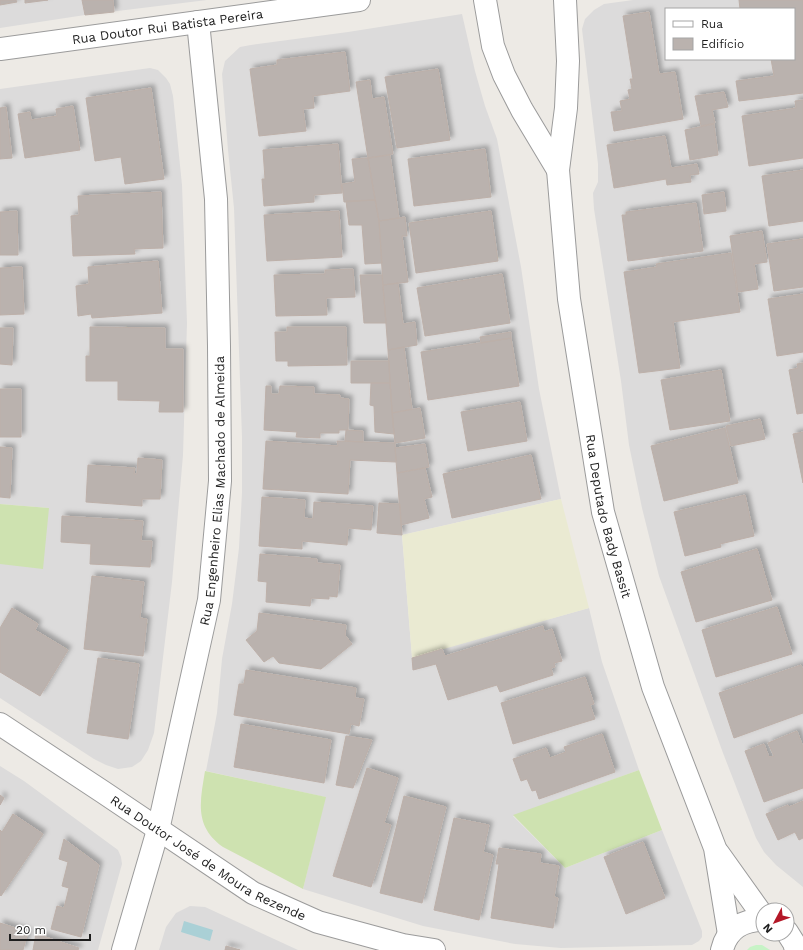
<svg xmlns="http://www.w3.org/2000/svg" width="803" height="950" viewBox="0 0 803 950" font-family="'Work Sans',sans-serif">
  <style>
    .residential { fill: #dcdbdb; fill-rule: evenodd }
    .farmland { fill: #eaead2 }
    .grass { fill: #cee2b0 }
    .park { fill: #c7f3c6 }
    .water { fill: #aad0d6 }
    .building { fill: #bab2ae; stroke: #bdb0a9; filter: url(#shadow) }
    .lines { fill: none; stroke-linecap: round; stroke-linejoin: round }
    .minor-casing { stroke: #9b9b9b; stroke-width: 24 }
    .minor { stroke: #fff; stroke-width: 22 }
    .labels { text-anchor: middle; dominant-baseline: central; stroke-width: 3.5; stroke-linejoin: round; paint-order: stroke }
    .street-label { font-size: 13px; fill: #1e1e1e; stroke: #fff }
  </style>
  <defs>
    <filter id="shadow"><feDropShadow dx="3.5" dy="-3.5" stdDeviation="2" flood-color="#0004"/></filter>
  </defs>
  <rect width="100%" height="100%" fill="#edeae5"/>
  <path class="residential" d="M0,0H207L85,15L0,28Z
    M633,0H803V887L776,865L764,852L756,838L723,753L659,576L642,508L629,445L621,381L594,209L593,193L598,182V164L582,29L585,19L594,10L604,4ZM666,9H794V59H666Z
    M462,14L475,71L485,106L497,139L521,267L539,389L561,499L402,535L412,657L589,608L602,662L639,770L513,816L565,868L662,830L702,931V937L699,941L692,945L561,948L515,944L423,926L303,889L325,797L206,771L217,713L222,659L232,604L239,548L242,493V437L234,208L228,150L222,74L225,61L240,47L251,45L348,32Z
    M150,68L158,70L166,78L170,84L173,96L182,185L187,323L183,455L172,582L154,733L148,750L141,761L132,767L118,769L106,765L94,759L0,698V563L49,508L0,504V89Z
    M0,766L24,781L118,850L121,857L122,864L98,950H0Z
    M190,906L205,907L298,950H159L166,927L176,913Z"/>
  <path class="farmland" d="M561,499L589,608L412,658L402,535Z"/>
  <path class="grass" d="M0,504L49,508L43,569L0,564Z
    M639,770L662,830L565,868L513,815Z
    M205,771L326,797L303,889L223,847C194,826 200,802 205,771Z"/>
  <path class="park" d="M756,945H762L770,950H747L750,947Z"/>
  <path class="water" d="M184,921L213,930L210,941L181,932Z"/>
  <path class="building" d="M0,0H16L17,2L0,5Z
    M25,0H48L25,3Z
    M82,0H113L114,12L85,15Z
    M739,0H803V93L739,101L736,81L774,76L771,59H794V9H740Z
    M649,12L659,74L675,72L683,119L614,131L611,112L622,111L620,101L630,99L628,90L632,89L630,79H633L623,16Z
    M345,52L350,91L313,96L314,108L303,109L306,131L259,136L250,69L277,65V60Z
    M438,69L450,140L397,148L385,77Z
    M370,80L372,99L384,97L393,154L368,158L356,82Z
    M151,88L164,179L125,184L121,157L95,161L86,98Z
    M724,92L728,107L712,110L715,123L701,126L695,96Z
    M803,100V158L749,166L742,116L796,108L795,101Z
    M73,106L80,150L25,158L18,114L30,112L31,120L57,116L56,109Z
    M6,107L12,158L0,159V108Z
    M714,124L718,155L690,160L685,130Z
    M665,136L671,168L697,164L699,174L690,175L691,182L667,185L666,179L614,188L607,145Z
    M338,144L342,193L314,195V202L264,206L262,179H265L263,150Z
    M485,149L491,197L414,206L408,159Z
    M390,155L399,218L379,221L368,158Z
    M368,158L375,200L344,202L342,184L355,182L352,159Z
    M803,170V221L769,226L762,176Z
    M161,192L163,248L134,249L135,254L73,256L71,216L79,215L78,196Z
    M724,192L726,211L704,214L702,195Z
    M375,200L379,221L382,263L365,264L362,225H349L346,201Z
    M696,203L703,251L628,261L622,215H626V212Z
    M17,211L18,255H0V212Z
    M339,211L342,257L267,261L264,215Z
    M491,211L498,261L416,273L409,223Z
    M405,217L407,236H402L408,282L383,285L379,221Z
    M762,231L767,262L754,264L758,289L738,292L730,236Z
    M803,239V287L774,291L767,244Z
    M731,253L740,312L673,322L680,368L639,373L624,272L657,267L656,264Z
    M158,261L162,313L92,318L91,314L78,316L76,286L89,284L88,267Z
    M22,267L24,314L0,315V268Z
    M353,269L355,297L326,298L327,315L276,316L274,275L325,274V270Z
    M502,274L510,323L425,336L417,288Z
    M360,275H382L386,323H364Z
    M398,283L403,324L415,322L417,345L388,350L383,285Z
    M803,294V352L777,356L768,299Z
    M90,327L165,328V349H183V412H159L160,401L118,400V381H86V356H90Z
    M287,327H346L347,365L288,366V361H276L275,332H287Z
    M0,328H13L12,365L0,364Z
    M511,332V338L481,343L480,337Z
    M511,338L519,386L428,400L421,352Z
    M404,347L412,409L392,413L388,350Z
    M351,361H389L390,383H351Z
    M803,363V413L797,414L789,370L798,368L797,364Z
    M721,370L730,421L670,430L661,380Z
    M371,383H390L394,434L375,432L374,406L370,405Z
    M266,386H271V394H279L280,386L314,387V394L340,395V398L349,399L348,430H339V433H320V438L296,437L297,432L264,430Z
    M0,389H21V437H0Z
    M520,402L527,441L468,451L461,412Z
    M420,408L425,438L395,443L392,413Z
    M760,419L765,439L731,446L726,426Z
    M725,428L738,483L664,501L651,446Z
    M346,430L363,431V442L345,441Z
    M803,432V483L793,434Z
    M266,441L338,446L337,441L395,443L396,462L350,460L348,494L263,489Z
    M425,444L429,467L397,473L395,448Z
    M0,447L12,448L10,498L0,497Z
    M531,455L541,499L452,518L443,474Z
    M138,458L162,460L160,499H142V506L86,502L88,465L135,468L134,474H137Z
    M425,468L432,497L424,499L429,518L401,525L397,473Z
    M745,495L754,536L720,544L721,547L685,556L674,512Z
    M262,497L305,500L304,518L313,519L314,502L373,506L371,530L348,528L347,545L302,541V549L259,546Z
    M379,503L400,504L402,535L377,533Z
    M62,516L143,521L141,541H152L150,567L90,564L91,544L61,542Z
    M757,549L772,600L696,622L681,572Z
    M260,554L317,559V563L340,565L337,597L329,596V599L311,598L310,606L266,602L267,582L258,581Z
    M92,576L144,582L140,618L147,619L143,656L84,649Z
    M777,607L792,654L716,677L702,630Z
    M12,608L38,624L35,630L68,650L40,696L0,672V628Z
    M259,613L346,625L345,635L352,644L321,669L279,663L273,656L264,662L246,640L257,631Z
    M543,626L544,632L552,629L562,661L554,663L555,667L551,668L553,675L500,692L497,685L448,700L436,664L413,670L412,658L442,649L445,656Z
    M98,658L139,664L128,739L87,733Z
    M801,665L803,670V713L734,738L719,693Z
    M246,670L356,688L355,698L364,699L359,726L351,724L349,734L234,715L239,684H244Z
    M585,677L594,704L590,705L595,719L513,744L501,703Z
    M241,724L331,740L324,783L234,767Z
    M797,731L803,747V788L764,802L745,751L764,744L769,757L774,756L768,743Z
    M602,734L615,772L539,799L536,790L532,791L527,779L521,781L513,759L546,748L550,758L566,752L564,747Z
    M346,736L372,740L353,788L336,785Z
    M367,768L398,778L384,823L391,825L371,887L333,876Z
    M0,795L4,798L0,805Z
    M404,796L446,807L422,903L380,893Z
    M803,801V838L799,840L795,832L778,840L766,814L788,805L789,807Z
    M13,814L43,834L1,896L0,895V830L2,832Z
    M454,818L489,825L483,852L493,855L479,920L434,910Z
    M64,839L99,865L81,937L51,929L57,906L64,908L69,888L62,886L68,862L59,859Z
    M643,842L665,898L626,914L604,857Z
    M499,848L541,854L540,863L559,866L554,897L558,898L553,928L491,918L499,864H496Z
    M0,923L28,932L23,950H0Z
    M36,934L79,948L78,950H33Z
    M226,946L240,950H225Z"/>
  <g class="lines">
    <g class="minor-casing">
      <g id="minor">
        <path d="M485,0L493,46L504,75L522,110L558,170"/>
        <path id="s1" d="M565,0L568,61L566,108L558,170L569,299L603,512L653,687L715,848L729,934"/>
        <path id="s2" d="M0,49L359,0"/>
        <path id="s3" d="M0,724L103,792L253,893L318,922L403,945L434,950"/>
        <path d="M718,853L763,916"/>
        <path d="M787,932L794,943L796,950"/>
        <path id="s4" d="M123,950L158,830L209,600L220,481L219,346L216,199L198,22"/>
        <path d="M722,950C727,929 742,920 763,920"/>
      </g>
    </g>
    <use href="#minor" class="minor"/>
  </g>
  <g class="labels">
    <g class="street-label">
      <text stroke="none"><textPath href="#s2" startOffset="169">Rua Doutor Rui Batista Pereira</textPath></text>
      <text stroke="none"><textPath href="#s4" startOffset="470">Rua Engenheiro Elias Machado de Almeida</textPath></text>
      <text stroke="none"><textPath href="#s1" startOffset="521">Rua Deputado Bady Bassit</textPath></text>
      <text stroke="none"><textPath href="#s3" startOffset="248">Rua Doutor José de Moura Rezende</textPath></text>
    </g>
  </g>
  <rect x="665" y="8" width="130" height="52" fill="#ffffff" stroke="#a5a5a5"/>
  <rect x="673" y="21" width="20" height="6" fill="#ffffff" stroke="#a5a5a5"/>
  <text x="701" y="28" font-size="12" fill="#1e1e1e">Rua</text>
  <rect x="673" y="38" width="20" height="12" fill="#bab2ae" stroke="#a5a5a5"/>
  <text x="701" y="48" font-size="12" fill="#1e1e1e">Edifício</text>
  <g transform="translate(775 922) rotate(229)"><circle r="19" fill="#ffffff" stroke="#a5a5a5"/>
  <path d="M0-3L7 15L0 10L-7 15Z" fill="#b41727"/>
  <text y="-6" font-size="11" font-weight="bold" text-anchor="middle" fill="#1e1e1e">N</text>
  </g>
  <path d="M10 934v6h80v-6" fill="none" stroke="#1e1e1e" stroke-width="2"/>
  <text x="16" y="934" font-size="12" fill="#1e1e1e" stroke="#ffffff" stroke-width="3" paint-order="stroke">20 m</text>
</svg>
